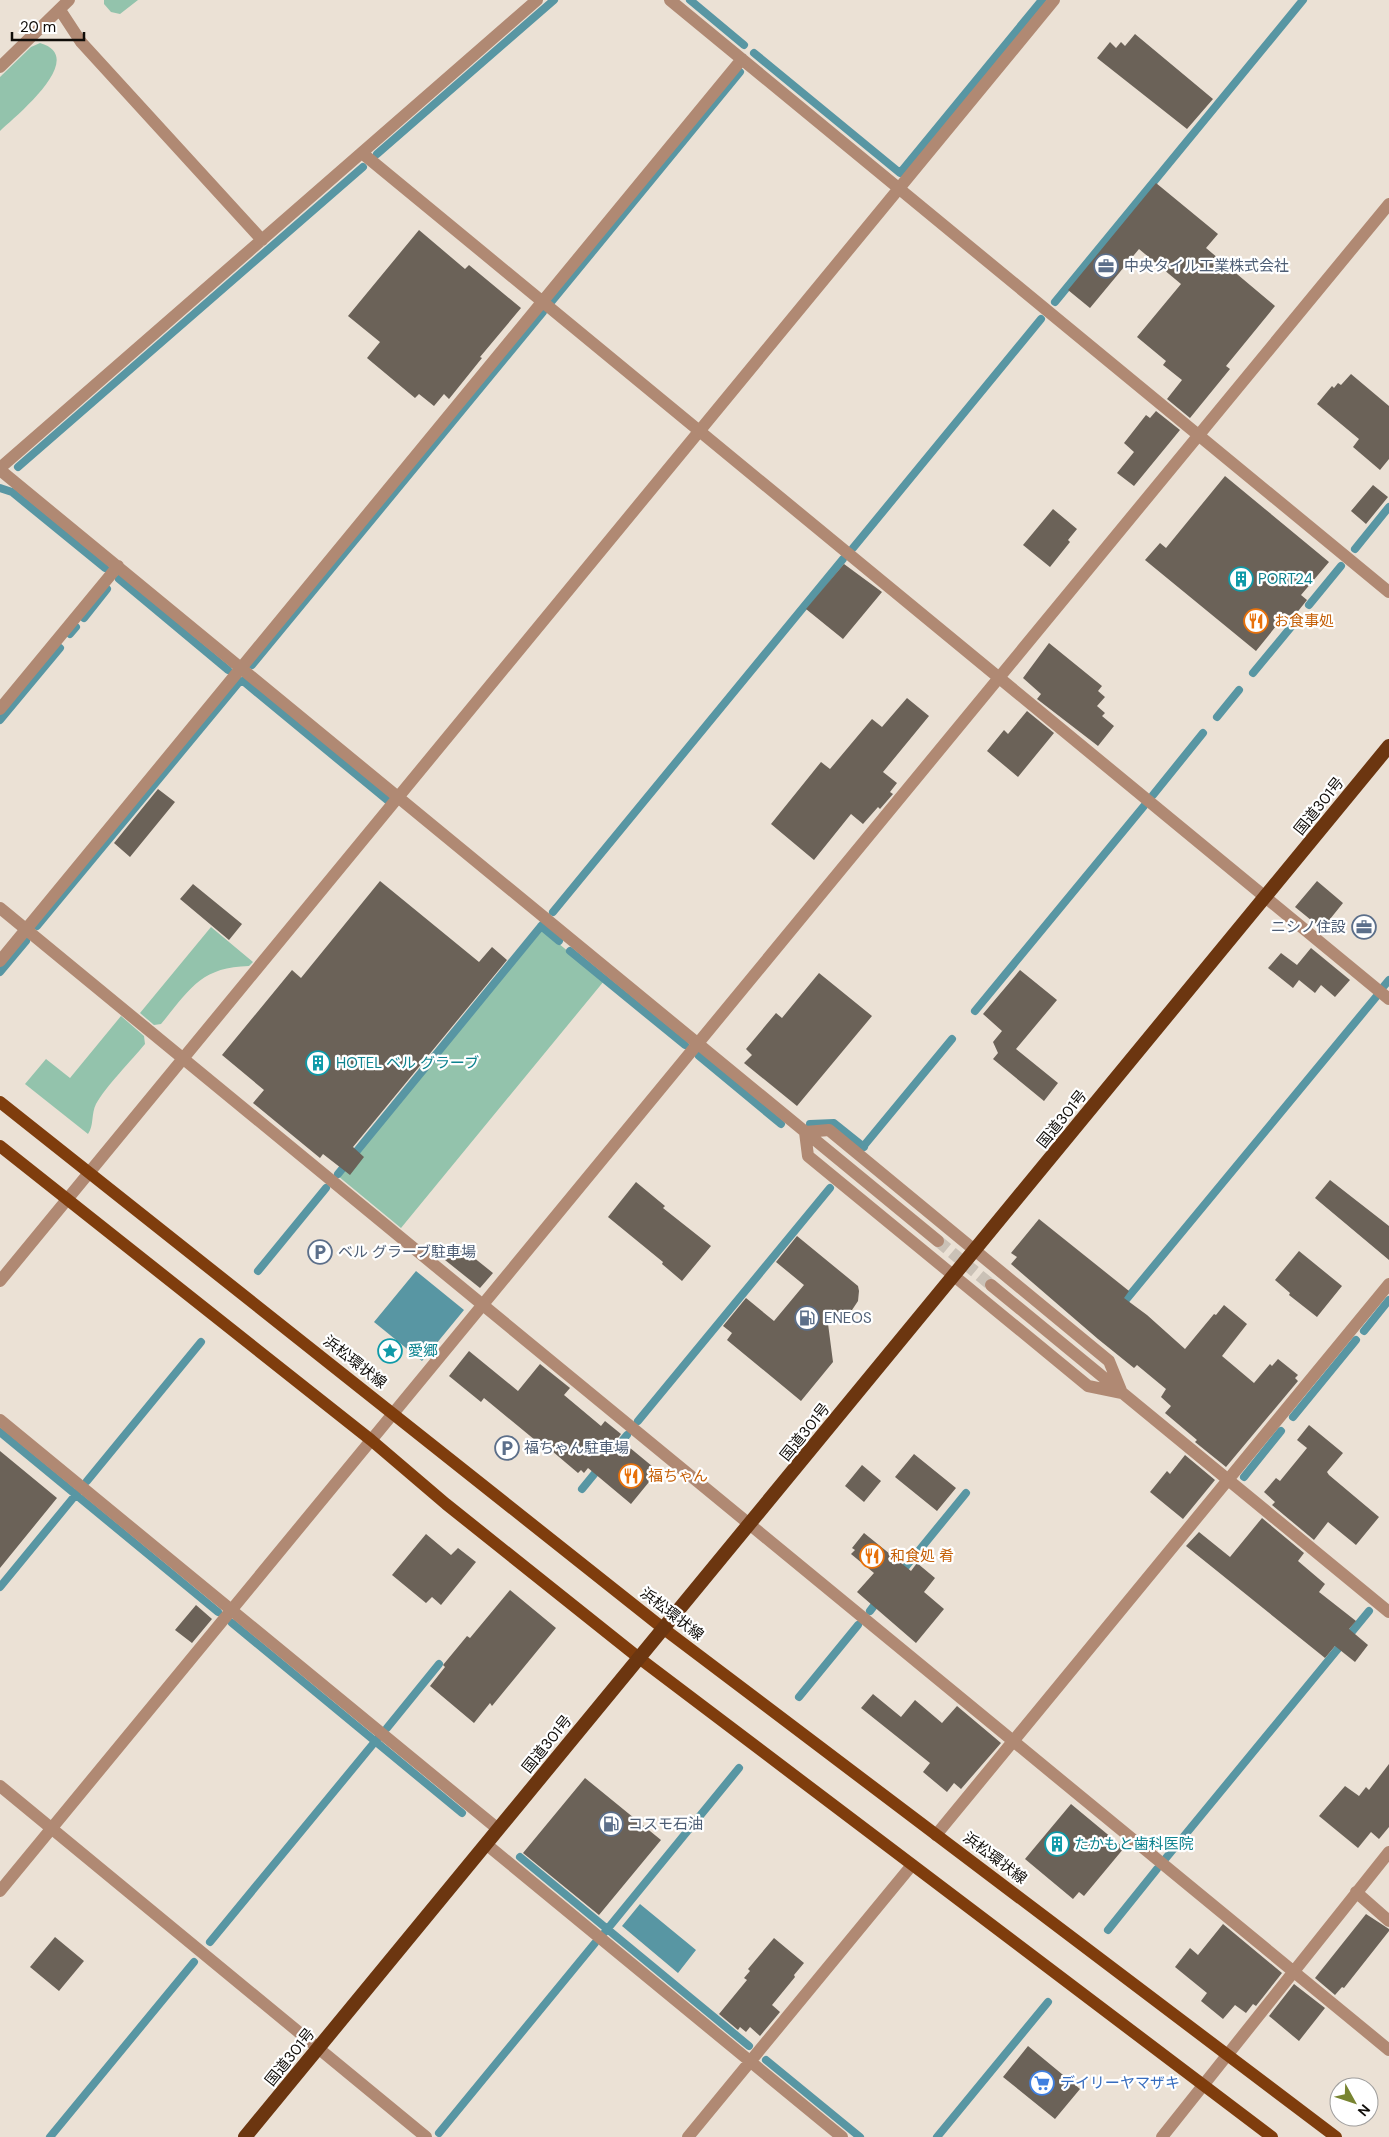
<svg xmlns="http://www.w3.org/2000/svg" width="1389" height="2137" viewBox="0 0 1389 2137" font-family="'DM Sans','Noto Sans JP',sans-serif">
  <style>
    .green { fill: #93c3ac }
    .water { fill: #5896a3 }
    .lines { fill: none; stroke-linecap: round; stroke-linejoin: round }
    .stream { stroke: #5896a3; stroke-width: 8 }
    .building { fill: #6b6258 }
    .minor-tunnel { stroke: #cac1b6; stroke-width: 12; stroke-dasharray: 12 6; stroke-linecap: butt }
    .minor { stroke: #b08973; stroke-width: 12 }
    .primary { stroke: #7f3d0d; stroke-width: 12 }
    .trunk { stroke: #6c3610; stroke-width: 14 }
    .labels { text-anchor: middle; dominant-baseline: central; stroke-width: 4.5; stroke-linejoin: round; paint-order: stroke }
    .service-label { font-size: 15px; fill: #4e5e75; stroke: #fff; text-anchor: start }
    .culture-label { font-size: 15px; fill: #0d838f; stroke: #fff; text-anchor: start }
    .food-label { font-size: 15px; fill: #c56008; stroke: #fff; text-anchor: start }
    .street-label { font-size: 15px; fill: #100d09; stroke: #fff }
    .shop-label { font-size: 15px; fill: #366cbe; stroke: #fff; text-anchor: start }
  </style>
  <rect width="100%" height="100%" fill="#ebe1d5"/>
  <path class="green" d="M104,0H138L120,14L111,12L104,4Z
    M40,43C89,57 16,116 0,131V77L31,47Z
    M211,927L253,962L249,966C201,967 190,989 161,1024L154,1025L140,1013Z
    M541,929L604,981L401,1228L338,1176Z
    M121,1016L144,1036L145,1044C132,1060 105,1087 96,1104C91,1114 94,1126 88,1134L25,1084L46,1059L70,1078Z"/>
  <path class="water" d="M416,1271L464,1310L422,1361L374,1322Z
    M640,1904L696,1950L678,1973L622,1926Z"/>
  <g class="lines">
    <path class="stream" d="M690,0L744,45
      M754,53L900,173L1042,0
      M377,154L554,0
      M552,301L740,72
      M1055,302L1303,0
      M18,467L363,167
      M0,488L12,492L105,568
      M853,548L1041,319
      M1355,549L1389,507
      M119,579L228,670
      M1309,605L1341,566
      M84,618L107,589
      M70,634L76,627
      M252,665L543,312
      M1253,673L1296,621
      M243,681L392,804
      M1217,717L1239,690
      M0,720L60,648
      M1153,795L1203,733
      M553,912L843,559
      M37,926L240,681
      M541,926L559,941
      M570,951L685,1045
      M0,972L26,941
      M1384,986L1389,980
      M975,1011L1144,806
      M699,1056L781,1124
      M810,1124L834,1123L864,1147
      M862,1148L952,1039
      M338,1174L542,925
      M258,1271L326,1188
      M1120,1307L1376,997
      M1364,1331L1389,1300
      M1293,1417L1356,1340
      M638,1421L830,1188
      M0,1432L218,1612
      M615,1449L627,1435
      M1244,1477L1281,1431
      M87,1481L201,1342
      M582,1489L600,1467
      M899,1575L966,1493
      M0,1587L78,1492
      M870,1611L879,1599
      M232,1623L462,1813
      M799,1697L858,1625
      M387,1728L439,1664
      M520,1857L749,2046
      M1166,1858L1369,1611
      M1108,1930L1157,1869
      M605,1932L739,1768
      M210,1942L378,1738
      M766,2060L860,2137
      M439,2133L595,1943
      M50,2137L194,1962
      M937,2137L1048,2002"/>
  </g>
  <path class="building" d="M1135,34L1213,99L1187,129L1097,58L1110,42L1116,48L1121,42L1125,46Z
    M1156,183L1218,234L1206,248L1275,306L1226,366L1230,369L1190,418L1167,399L1182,380L1163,365L1166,361L1137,337L1181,284L1139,249L1090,308L1068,290Z
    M419,230L465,269L469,265L521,308L480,357L482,358L449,399L444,394L434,406L419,394L415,398L367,358L380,342L348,316Z
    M1351,374L1389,406V459L1380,470L1353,447L1359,439L1317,404L1332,386L1334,388L1338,383L1341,385Z
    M1156,411L1180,430L1134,486L1117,473L1134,452L1124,443L1146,415L1150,418Z
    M1225,476L1329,562L1301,595L1307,600L1291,620L1285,615L1256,651L1145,560L1160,543L1166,548Z
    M1373,485L1388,497L1366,524L1351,511Z
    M1053,509L1077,529L1068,540L1070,542L1050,567L1023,545Z
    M844,564L882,592L843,639L806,609Z
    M1049,643L1102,686L1098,691L1105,697L1097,706L1105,713L1102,716L1114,726L1098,746L1037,699L1041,694L1023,678Z
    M907,698L929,716L883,772L897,783L890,792L893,794L880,809L878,807L863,824L851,814L814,860L771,824L821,762L830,769L872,719L882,727Z
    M1027,711L1054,733L1018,777L987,751L1004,730L1008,734Z
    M158,789L175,802L130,857L114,843Z
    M380,881L479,962L492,947L507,960L353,1147L364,1157L350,1175L323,1154L320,1158L253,1103L264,1090L222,1055L292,970L301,978Z
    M1317,881L1343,903L1322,929L1295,907Z
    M193,884L242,924L229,940L180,899Z
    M1311,948L1350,980L1335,997L1321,985L1315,993L1299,980L1293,988L1268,968L1281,953L1297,965Z
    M1020,970L1057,1000L1016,1049L1058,1083L1044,1101L993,1059L998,1053L993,1042L1002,1031L983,1014Z
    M819,973L872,1016L797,1106L744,1063L752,1055L746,1049L776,1013L782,1018Z
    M1330,1180L1389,1226V1260L1315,1198Z
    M636,1182L665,1206L663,1208L711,1246L682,1281L662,1264L663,1262L608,1217Z
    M1039,1219L1129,1291L1124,1298L1147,1315L1185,1349L1214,1314L1216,1315L1224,1305L1247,1324L1222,1356L1254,1383L1270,1364L1272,1366L1278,1359L1298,1375L1295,1378L1298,1381L1226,1467L1195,1442L1197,1440L1165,1413L1171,1406L1161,1397L1166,1389L1137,1365L1134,1368L1098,1339L1011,1264L1017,1257L1011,1253Z
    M797,1236L858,1286L859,1291L858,1301L852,1310L827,1316L833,1362L801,1401L727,1340L732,1333L723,1326L746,1298L774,1321L804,1285L776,1262Z
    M458,1245L493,1273L480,1288L445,1260Z
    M1299,1251L1342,1286L1317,1317L1289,1295L1290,1293L1275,1280Z
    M469,1351L518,1391L540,1364L570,1388L564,1395L601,1426L605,1421L621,1434L618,1438L658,1471L631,1504L588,1468L584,1473L581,1470L578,1473L552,1451L549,1455L533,1442L535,1440L484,1398L481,1402L449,1376Z
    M1309,1425L1343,1453L1327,1472L1329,1475L1379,1517L1356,1545L1328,1522L1314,1540L1272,1505L1275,1502L1264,1492L1276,1478L1280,1481L1307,1448L1297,1440Z
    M0,1451L57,1498L0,1568Z
    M914,1454L956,1488L937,1511L895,1477Z
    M1185,1455L1215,1480L1183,1519L1150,1492L1167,1471L1170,1474Z
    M862,1465L881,1481L864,1502L845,1486Z
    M1262,1518L1304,1553L1298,1561L1325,1584L1319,1592L1356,1621L1349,1629L1368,1645L1355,1662L1335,1646L1325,1658L1186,1546L1199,1532L1230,1557Z
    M864,1533L911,1571L917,1563L935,1578L924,1592L944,1609L916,1643L857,1592L874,1573L851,1554L855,1550L852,1548Z
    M426,1534L451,1555L458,1548L476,1562L441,1605L432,1597L426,1603L392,1575Z
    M510,1590L556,1628L492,1706L490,1703L474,1723L430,1686L445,1667L443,1665L467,1636L470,1638Z
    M196,1605L212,1619L192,1643L175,1630Z
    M873,1694L901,1717L915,1700L942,1723L957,1706L1001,1743L961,1789L954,1783L947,1792L923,1772L930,1763L861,1708Z
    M1389,1764V1827L1379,1839L1371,1832L1358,1848L1319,1816L1345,1786L1359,1796L1366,1787L1369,1790Z
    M585,1778L661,1840L599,1915L523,1853Z
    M1071,1804L1124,1848L1084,1896L1079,1892L1073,1899L1025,1859Z
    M1366,1914L1389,1929V1931L1344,1988L1342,1987L1335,1995L1315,1978Z
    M1223,1924L1282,1973L1256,2006L1253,2004L1246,2013L1235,2005L1223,2019L1201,2001L1207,1993L1175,1967L1190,1948L1198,1955Z
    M55,1937L84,1961L59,1991L30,1967Z
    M774,1938L804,1963L794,1975L795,1977L772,2005L780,2012L760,2036L750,2027L746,2032L740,2027L738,2030L719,2014L747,1980L744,1978L750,1971L748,1969Z
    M1294,1984L1325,2008L1299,2041L1269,2016Z
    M1028,2046L1080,2089L1055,2119L1003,2077Z"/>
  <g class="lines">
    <path class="minor-tunnel" d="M938,1241L991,1285"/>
    <path class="minor" d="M670,0L1389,592
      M60,10L81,42L262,240
      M0,67L69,0
      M362,153L1389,999
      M0,468L537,0
      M0,470L938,1241
      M0,709L118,566
      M0,908L1389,2050
      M0,961L742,59
      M829,1130L1109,1361L1122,1393L1088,1386L808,1156L805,1132Z
      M0,1281L1054,0
      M991,1285L1389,1612
      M0,1420L498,1829
      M0,1786L426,2137
      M936,1835L1389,1284
      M486,1844L842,2137
      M0,1891L1389,204
      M1356,1892L1389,1921
      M688,2137L912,1865
      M1162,2137L1389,1852"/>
    <path class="primary" d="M0,1102L664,1629L1336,2137
      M0,1146L371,1440L446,1504L639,1658L1272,2137"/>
    <path class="trunk" d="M245,2137L1389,746"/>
  </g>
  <defs>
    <g id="office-ring" transform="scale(1.25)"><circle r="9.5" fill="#fff" stroke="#5c6f8a" stroke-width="1.5"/><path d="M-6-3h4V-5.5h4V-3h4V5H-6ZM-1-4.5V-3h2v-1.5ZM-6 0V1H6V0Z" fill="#5c6f8a"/></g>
    <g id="building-ring" transform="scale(1.25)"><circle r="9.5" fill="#fff" stroke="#0f9aa8" stroke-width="1.5"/><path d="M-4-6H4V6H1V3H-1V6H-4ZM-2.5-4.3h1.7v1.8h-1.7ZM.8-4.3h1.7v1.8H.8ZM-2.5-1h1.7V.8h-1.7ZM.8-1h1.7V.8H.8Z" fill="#0f9aa8"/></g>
    <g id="restaurant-ring" transform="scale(1.25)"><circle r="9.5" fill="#fff" stroke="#e8710a" stroke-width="1.5"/><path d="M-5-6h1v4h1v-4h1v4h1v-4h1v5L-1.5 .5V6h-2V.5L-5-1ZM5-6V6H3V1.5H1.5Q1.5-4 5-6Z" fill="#e8710a"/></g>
    <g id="parking-ring" transform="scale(1.25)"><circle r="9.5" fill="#fff" stroke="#5c6f8a" stroke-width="1.5"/><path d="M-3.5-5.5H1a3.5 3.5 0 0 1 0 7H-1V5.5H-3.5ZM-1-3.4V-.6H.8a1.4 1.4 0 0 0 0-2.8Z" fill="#5c6f8a"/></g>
    <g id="fuel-ring" transform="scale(1.25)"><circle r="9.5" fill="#fff" stroke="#5c6f8a" stroke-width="1.5"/><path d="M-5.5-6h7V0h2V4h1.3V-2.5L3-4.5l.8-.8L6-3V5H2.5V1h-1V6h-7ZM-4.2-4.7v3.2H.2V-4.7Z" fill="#5c6f8a"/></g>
    <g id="sight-ring" transform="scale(1.25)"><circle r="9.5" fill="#fff" stroke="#0f9aa8" stroke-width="1.5"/><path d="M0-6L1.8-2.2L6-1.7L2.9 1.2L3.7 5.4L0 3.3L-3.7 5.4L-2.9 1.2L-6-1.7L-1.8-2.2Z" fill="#0f9aa8"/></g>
    <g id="supermarket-ring" transform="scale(1.25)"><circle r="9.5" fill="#fff" stroke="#3f7fe0" stroke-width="1.5"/><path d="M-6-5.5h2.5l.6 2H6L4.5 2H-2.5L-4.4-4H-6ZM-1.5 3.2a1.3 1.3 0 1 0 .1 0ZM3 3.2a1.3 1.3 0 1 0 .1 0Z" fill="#3f7fe0"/></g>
  </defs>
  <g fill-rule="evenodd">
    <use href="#office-ring" x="1106" y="266"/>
    <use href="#building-ring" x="1241" y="579"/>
    <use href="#restaurant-ring" x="1256" y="621"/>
    <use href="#office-ring" x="1364" y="927"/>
    <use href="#building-ring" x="318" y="1063"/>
    <use href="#parking-ring" x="320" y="1252"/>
    <use href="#fuel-ring" x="807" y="1318"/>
    <use href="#sight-ring" x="390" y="1351"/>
    <use href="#parking-ring" x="507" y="1448"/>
    <use href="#restaurant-ring" x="631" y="1476"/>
    <use href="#restaurant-ring" x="872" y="1556"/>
    <use href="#fuel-ring" x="611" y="1824"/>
    <use href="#building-ring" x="1057" y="1844"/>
    <use href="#supermarket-ring" x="1042" y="2083"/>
  </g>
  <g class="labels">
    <g class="service-label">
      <text x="1124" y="266">中央タイル工業株式会社</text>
      <text x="1346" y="927" text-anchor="end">ニシノ住設</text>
      <text x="338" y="1252">ベル グラーブ駐車場</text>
      <text x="824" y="1318">ENEOS</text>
      <text x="524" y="1448">福ちゃん駐車場</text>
      <text x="628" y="1824">コスモ石油</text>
    </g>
    <g class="culture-label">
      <text x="1258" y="579">PORT24</text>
      <text x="336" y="1063">HOTEL ベル グラーブ</text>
      <text x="408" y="1351">愛郷</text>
      <text x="1074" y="1844">たかもと歯科医院</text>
    </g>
    <g class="food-label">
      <text x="1274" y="621">お食事処</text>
      <text x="648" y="1476">福ちゃん</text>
      <text x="890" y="1556">和食処 肴</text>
    </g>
    <g class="street-label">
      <text transform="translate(1319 806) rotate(-51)">国道301号</text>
      <text transform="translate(1062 1119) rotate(-51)">国道301号</text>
      <text transform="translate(355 1362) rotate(38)">浜松環状線</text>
      <text transform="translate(805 1432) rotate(-51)">国道301号</text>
      <text transform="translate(672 1614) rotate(38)">浜松環状線</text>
      <text transform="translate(547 1744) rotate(-51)">国道301号</text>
      <text transform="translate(995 1858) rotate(37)">浜松環状線</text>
      <text transform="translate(290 2057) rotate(-51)">国道301号</text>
    </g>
    <g class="shop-label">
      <text x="1060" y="2083">デイリーヤマザキ</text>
    </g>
  </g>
  <g transform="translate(1354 2102) rotate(130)"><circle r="24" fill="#ffffff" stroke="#9f9e9d"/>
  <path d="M0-4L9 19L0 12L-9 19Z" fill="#788431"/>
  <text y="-8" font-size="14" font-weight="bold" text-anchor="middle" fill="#100d09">N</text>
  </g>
  <path d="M12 32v8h72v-8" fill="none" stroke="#100d09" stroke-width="2.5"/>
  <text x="20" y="32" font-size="15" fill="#100d09" stroke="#ffffff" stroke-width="4" paint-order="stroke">20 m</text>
</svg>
